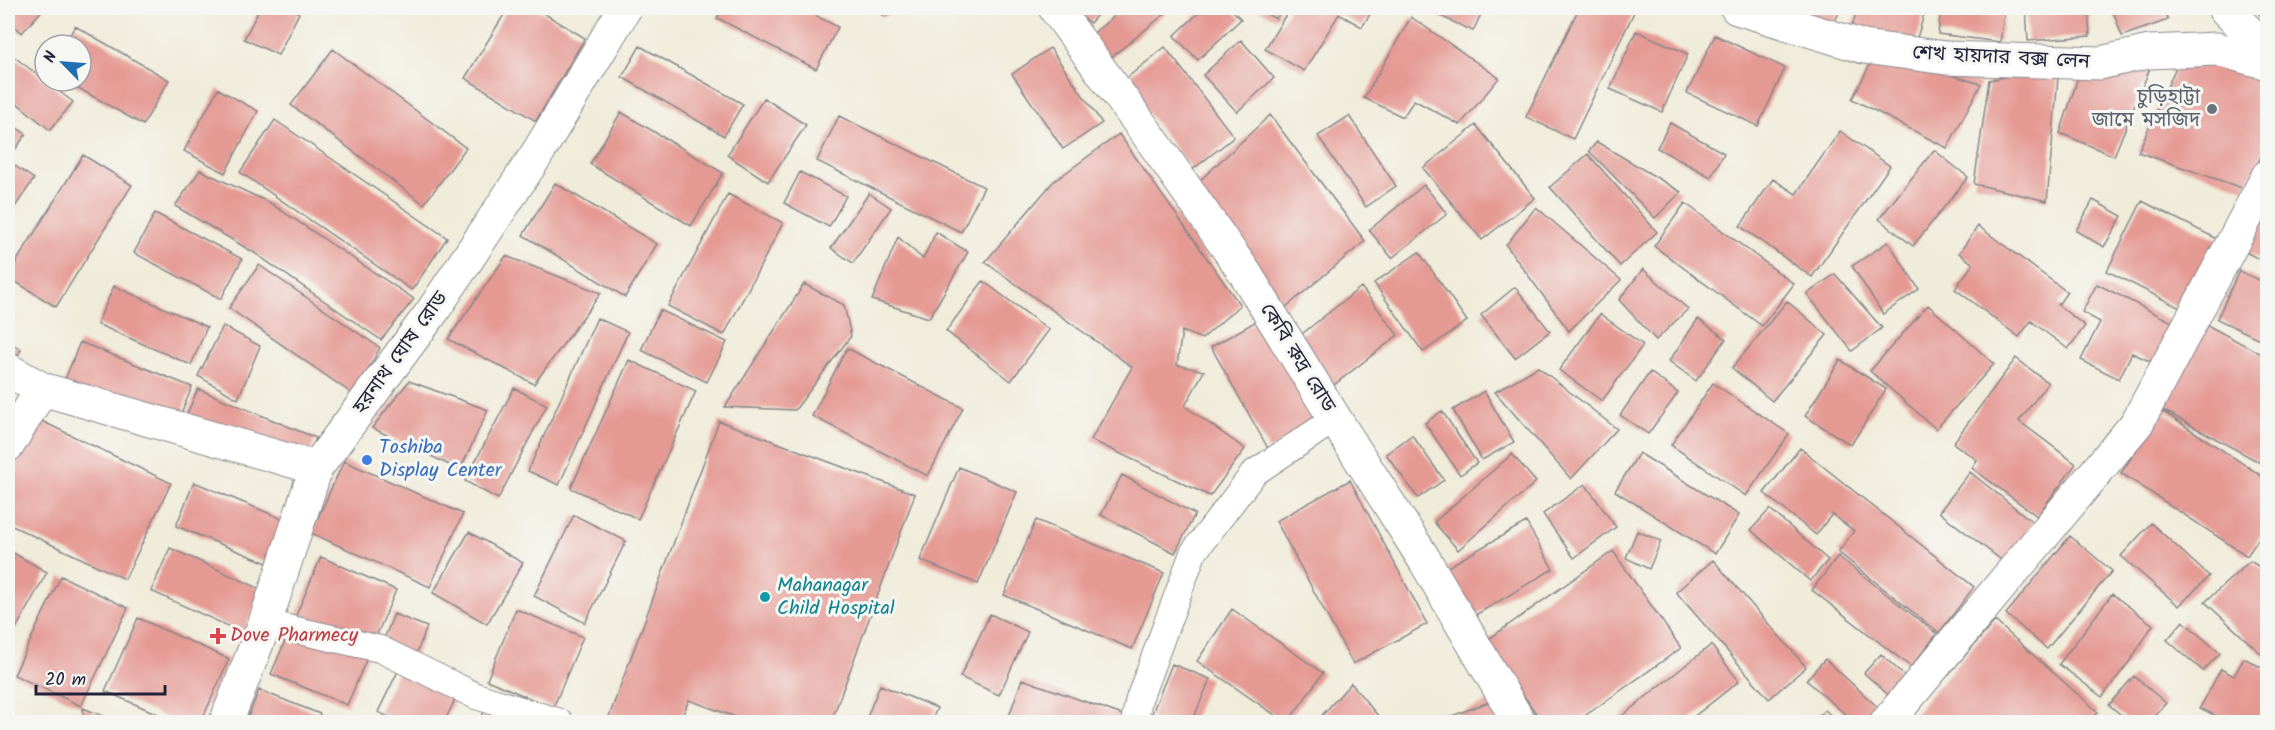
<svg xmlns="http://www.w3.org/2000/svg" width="2275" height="730" viewBox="0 0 2275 730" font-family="Kalam,'Noto Sans Bengali',sans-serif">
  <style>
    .building { fill: #e59993 }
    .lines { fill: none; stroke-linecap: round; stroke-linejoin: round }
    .lane-casing { stroke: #89878a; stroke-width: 28 }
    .street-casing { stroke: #89878a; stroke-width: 35 }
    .lane { stroke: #fff; stroke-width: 26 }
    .street { stroke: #fff; stroke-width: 33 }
    .worship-dot { fill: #6b7280; stroke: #f6f6f2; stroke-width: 2 }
    .shop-dot { fill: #3f7fe0; stroke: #f6f6f2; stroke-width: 2 }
    .culture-dot { fill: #0f9aa8; stroke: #f6f6f2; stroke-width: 2 }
    .health-dot { fill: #e0444e; stroke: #f6f6f2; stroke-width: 2 }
    .labels { text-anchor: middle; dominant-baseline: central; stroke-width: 6; stroke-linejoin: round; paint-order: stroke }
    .street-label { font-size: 20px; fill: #22223b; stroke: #f6f6f2 }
    .worship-label { font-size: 20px; fill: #5b616d; stroke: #f6f6f2; text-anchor: end }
    .shop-label { font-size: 20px; fill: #366cbe; stroke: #f6f6f2; text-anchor: start }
    .culture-label { font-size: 20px; fill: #0d838f; stroke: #f6f6f2; text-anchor: start }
    .health-label { font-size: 20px; fill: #be3a42; stroke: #f6f6f2; text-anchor: start }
  </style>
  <rect width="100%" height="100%" fill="#f6f6f2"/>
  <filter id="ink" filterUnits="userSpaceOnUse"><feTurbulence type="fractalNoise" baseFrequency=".0167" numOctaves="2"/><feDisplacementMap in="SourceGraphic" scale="12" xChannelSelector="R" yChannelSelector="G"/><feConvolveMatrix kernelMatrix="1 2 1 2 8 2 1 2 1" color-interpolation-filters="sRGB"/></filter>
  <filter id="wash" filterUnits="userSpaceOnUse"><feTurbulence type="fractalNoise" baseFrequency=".008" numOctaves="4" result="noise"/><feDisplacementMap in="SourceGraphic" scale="24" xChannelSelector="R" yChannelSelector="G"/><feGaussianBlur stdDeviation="1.35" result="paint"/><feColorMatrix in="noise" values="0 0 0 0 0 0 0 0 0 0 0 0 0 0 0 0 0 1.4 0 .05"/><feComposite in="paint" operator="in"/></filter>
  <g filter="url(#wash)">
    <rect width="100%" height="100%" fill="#f0ecda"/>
    <g id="blocks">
      <path class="building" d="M8,8H44L22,33L8,21Z
        M260,8H289L299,13L278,55L244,39Z
        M508,8H535L585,38L536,121L465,78Z
        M723,8H801L838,27L816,69L717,18Z
        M875,8H894L885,17Z
        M1070,8H1103L1090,23Z
        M1124,8H1162L1166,13L1109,59L1090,36Z
        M1204,8H1230L1241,19L1198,60L1174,36Z
        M1256,8H1282L1276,19Z
        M1290,8H1374L1362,27L1339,14L1304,71L1265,49Z
        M1431,8H1484L1473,31L1429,11Z
        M1579,8H1636L1573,139L1526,117Z
        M1791,8H1841L1833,26Z
        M1858,8H1926L1914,48L1851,29Z
        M1941,8H2005L2000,42L1938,34Z
        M2026,8H2088L2090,36L2028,41Z
        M2112,8H2164L2168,20L2122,36Z
        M2252,8H2268V22Z
        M1411,17L1499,78L1460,125L1414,100L1403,117L1364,98Z
        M75,26L169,80L143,125L66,81H81V45H64Z
        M1636,31L1688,54L1662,112L1610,89Z
        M1715,35L1785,68L1758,126L1687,93Z
        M1241,40L1274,78L1237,112L1203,75Z
        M640,46L743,104L724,136L622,77Z
        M1165,47L1234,137L1192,170L1123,81Z
        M1050,48L1102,123L1063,149L1012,74Z
        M333,49L466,148L424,204L291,105Z
        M8,52L73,102L50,130L8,96Z
        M1876,53L1981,84L1947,148L1852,99Z
        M2228,59L2268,77V142L2245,189L2138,152L2177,65Z
        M2059,67L2047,201L1974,184L1989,80Z
        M2081,68H2150L2114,156L2060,133Z
        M218,89L258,111L225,173L184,151Z
        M764,98L806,125L768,182L727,155Z
        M621,112L723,173L691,226L590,164Z
        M1270,115L1365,241L1285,308L1195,185Z
        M839,116L984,187L961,232L817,161Z
        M1349,116L1396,186L1366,207L1318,136Z
        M275,120L447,238L412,290L240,172Z
        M8,122L26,134L15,150L8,146Z
        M1670,123L1724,153L1711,177L1657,148Z
        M1476,125L1535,198L1482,240L1423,168Z
        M1840,131L1890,166L1812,277L1740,226L1773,179L1796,194Z
        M1119,134L1240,305L1202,339L1182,331L1177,365L1204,371L1185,406L1245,449L1210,496L1091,440L1132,367L985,262L1053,182Z
        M1597,142L1681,192L1655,218L1589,151Z
        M1934,150L1968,177L1913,246L1879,219Z
        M1588,154L1657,232L1620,266L1550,187Z
        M83,155L132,185L56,307L8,277V275Z
        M8,161L34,179L8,217Z
        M200,170L270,203L414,299L381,340L253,252L175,206Z
        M800,172L846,196L829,227L784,203Z
        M555,183L657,244L625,297L523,235Z
        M1424,185L1447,214L1392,258L1369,230Z
        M869,193L891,208L853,263L831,248Z
        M728,194L783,223L724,335L668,306Z
        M2093,200L2122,216L2104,247L2076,231Z
        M2268,200V264L2240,249Z
        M2142,201L2221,241L2186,311L2107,271Z
        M1685,203L1794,284L1762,326L1654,246Z
        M1536,207L1621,280L1569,331L1506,245Z
        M155,213L242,259L221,299L134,253Z
        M1978,226L2067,292L2058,305L2085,326L2068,349L2031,321L2019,337L1955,289L1973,264L1959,253Z
        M936,232L968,252L929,318L872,300L898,237L923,259Z
        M1888,242L1919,289L1883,314L1852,266Z
        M1419,252L1467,321L1423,352L1374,283Z
        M506,256L601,293L534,384L448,339Z
        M259,265L380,348L354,395L229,308Z
        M1643,269L1688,309L1656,340L1619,300Z
        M2239,271L2268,284V343L2217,319Z
        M1835,274L1882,328L1852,351L1807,294Z
        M983,281L1049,330L1011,381L946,331Z
        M804,284L844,305L851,336L795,410L725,407Z
        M2097,284L2176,324L2156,364L2132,353L2119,379L2081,360L2100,322L2082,312Z
        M114,286L207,327L191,365L97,324Z
        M1361,287L1398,335L1330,388L1293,341Z
        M1515,287L1550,331L1515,358L1481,315Z
        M1787,301L1827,335L1772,401L1732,368Z
        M1928,305L1994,364L1936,429L1870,371Z
        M660,310L727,342L707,382L641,350Z
        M1600,314L1643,345L1602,401L1559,370Z
        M597,318L628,332L559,485L528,471Z
        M1260,319L1318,421L1269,450L1211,347Z
        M1698,319L1726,339L1696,381L1669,361Z
        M2207,325L2267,357L2263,365L2268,367V467L2161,409Z
        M223,326L260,346L238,399L198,376Z
        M8,342L21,349L8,375Z
        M80,342L192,387L173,433L62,387Z
        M847,348L963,408L928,476L812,416Z
        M2016,358L2048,383L2019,421L2076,464L2037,516L1972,468L1977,460L1953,443Z
        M629,360L696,391L638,519L571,488Z
        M1840,360L1886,389L1851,445L1805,416Z
        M1538,367L1617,429L1571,479L1495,392Z
        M1650,372L1678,393L1648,434L1620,415Z
        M409,381L488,410L460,470L372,428Z
        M1713,383L1789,434L1746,496L1671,445Z
        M514,388L547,405L498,499L465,481Z
        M198,389L316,438L301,475L182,425Z
        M1484,391L1514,442L1482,460L1453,410Z
        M1442,411L1477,463L1460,475L1425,423Z
        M2162,411L2268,480V525L2247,556L2121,473Z
        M29,415L171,483L125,579L8,524V461Z
        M719,421L915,494L831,722H749L689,700L680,722H607Z
        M1412,435L1444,480L1418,498L1386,454Z
        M1800,448L1974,587L1939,633L1838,552L1854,531L1832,514L1816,535L1764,493Z
        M1639,453L1739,515L1715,554L1615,491Z
        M1512,454L1536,482L1458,550L1434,522Z
        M344,461L463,514L430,587L311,533Z
        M959,467L1017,492L978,584L920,560Z
        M1970,472L2034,523L2004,562L1939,512Z
        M1122,475L1195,514L1175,553L1101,515Z
        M1350,480L1427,624L1353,664L1276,521Z
        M194,482L285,520L267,563L176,526Z
        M1585,484L1616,527L1574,558L1543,514Z
        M1770,509L1828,560L1810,581L1751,530Z
        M574,515L626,541L585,623L534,596Z
        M1036,520L1164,573L1132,649L1004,595Z
        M1526,522L1553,569L1474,616L1446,568Z
        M2151,523L2209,576L2179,606L2121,556Z
        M1637,531L1661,541L1649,569L1626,558Z
        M469,532L523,563L487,624L433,593Z
        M2070,536L2112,571L2047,649L2006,614Z
        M170,548L263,590L243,633L151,591Z
        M8,550L47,572L8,643Z
        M1613,551L1681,648L1576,722H1542L1486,641Z
        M1838,556L1937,634L1911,667L1812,590Z
        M321,557L396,590L347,705L271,674Z
        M1713,560L1806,667L1769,699L1676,592Z
        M2250,561L2268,572V660L2205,602Z
        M61,576L128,608L81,706L14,675Z
        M2112,594L2153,625L2132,658L2102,697L2059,664Z
        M516,609L583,637L553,708L487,680Z
        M1232,609L1323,673L1288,722H1285L1197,661Z
        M394,614L427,627L415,657L382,644Z
        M990,614L1028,632L999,695L960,677Z
        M138,618L229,659L201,722H176L105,691Z
        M1995,621L2098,712L2089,722H1907Z
        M2183,621L2220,653L2203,671L2167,640Z
        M1711,645L1739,681L1687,722H1621L1618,719Z
        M1881,654L1911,682L1895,701L1864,673Z
        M2244,658L2268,671V722H2228L2200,708L2221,669L2234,676Z
        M1825,659L1882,711L1872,722H1854L1806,680Z
        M1172,664L1210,679L1192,722H1162L1150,718Z
        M401,665L458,694L444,722H399L378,712Z
        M2134,676L2166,703L2149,722H2130L2109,705Z
        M1022,679L1128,717L1126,722H1007Z
        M1351,683L1383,722H1316Z
        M880,685L937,708L931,722H865Z
        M259,690L320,714L316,722H246Z
        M1494,700L1503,722H1436Z
        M488,704L527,722H479Z
        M83,708L119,722H83Z
        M1825,710L1838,722H1812Z"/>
    </g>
  </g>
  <g filter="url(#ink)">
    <use href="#blocks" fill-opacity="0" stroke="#89878a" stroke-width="1.5"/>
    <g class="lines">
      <g class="lane-casing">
        <path id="lane" d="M265,623L380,649L476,696L560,722
          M1134,722L1139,699L1193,553L1254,473L1335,419"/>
      </g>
      <g class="street-casing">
        <path id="street" d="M1055,8L1149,136L1245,273L1335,419L1424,559L1519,722
          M1737,8L1864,47L1946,58L2100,63L2149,52L2217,49L2268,63
          M2224,8L2268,51
          M8,370L42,389L316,468
          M8,445L42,389
          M226,722L265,623L316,468L432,312L537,154L625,8
          M1887,722L2137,423L2268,176"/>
      </g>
      <use href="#lane" class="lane"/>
      <use href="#street" class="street"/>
    </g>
  </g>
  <circle class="worship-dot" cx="2212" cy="109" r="6"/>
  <circle class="shop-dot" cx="367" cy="460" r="6"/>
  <circle class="culture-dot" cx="765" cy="597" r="6"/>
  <path class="health-dot" d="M215 627h6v6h6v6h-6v6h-6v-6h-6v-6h6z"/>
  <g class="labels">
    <g class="street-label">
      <text transform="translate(2001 58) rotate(3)">শেখ হায়দার বক্স লেন</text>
      <text transform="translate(401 353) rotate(-54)">হরনাথ ঘোষ রোড</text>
      <text transform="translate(1297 358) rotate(58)">কেবি রুদ্র রোড</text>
    </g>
    <g class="worship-label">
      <text x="2200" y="98">চুড়িহাট্টা<tspan x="2200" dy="23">জামে মসজিদ</tspan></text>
    </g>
    <g class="shop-label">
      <text x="379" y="448">Toshiba<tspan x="379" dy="23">Display Center</tspan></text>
    </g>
    <g class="culture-label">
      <text x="777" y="586">Mahanagar<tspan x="777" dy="23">Child Hospital</tspan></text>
    </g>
    <g class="health-label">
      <text x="230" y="636">Dove Pharmecy</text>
    </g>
  </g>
  <rect width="2275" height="730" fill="none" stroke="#f6f6f2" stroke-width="30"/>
  <g transform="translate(63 63) rotate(295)"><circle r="28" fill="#f6f6f2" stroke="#a1a1a9" stroke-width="1.5"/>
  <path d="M0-4.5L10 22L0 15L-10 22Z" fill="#1f6fb2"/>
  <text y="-9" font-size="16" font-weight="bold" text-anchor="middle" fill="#22223b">N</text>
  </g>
  <path d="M36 685v9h129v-9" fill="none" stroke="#22223b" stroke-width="3"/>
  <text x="45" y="685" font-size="18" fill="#22223b" stroke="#f6f6f2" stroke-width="4.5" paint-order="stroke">20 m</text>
</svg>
